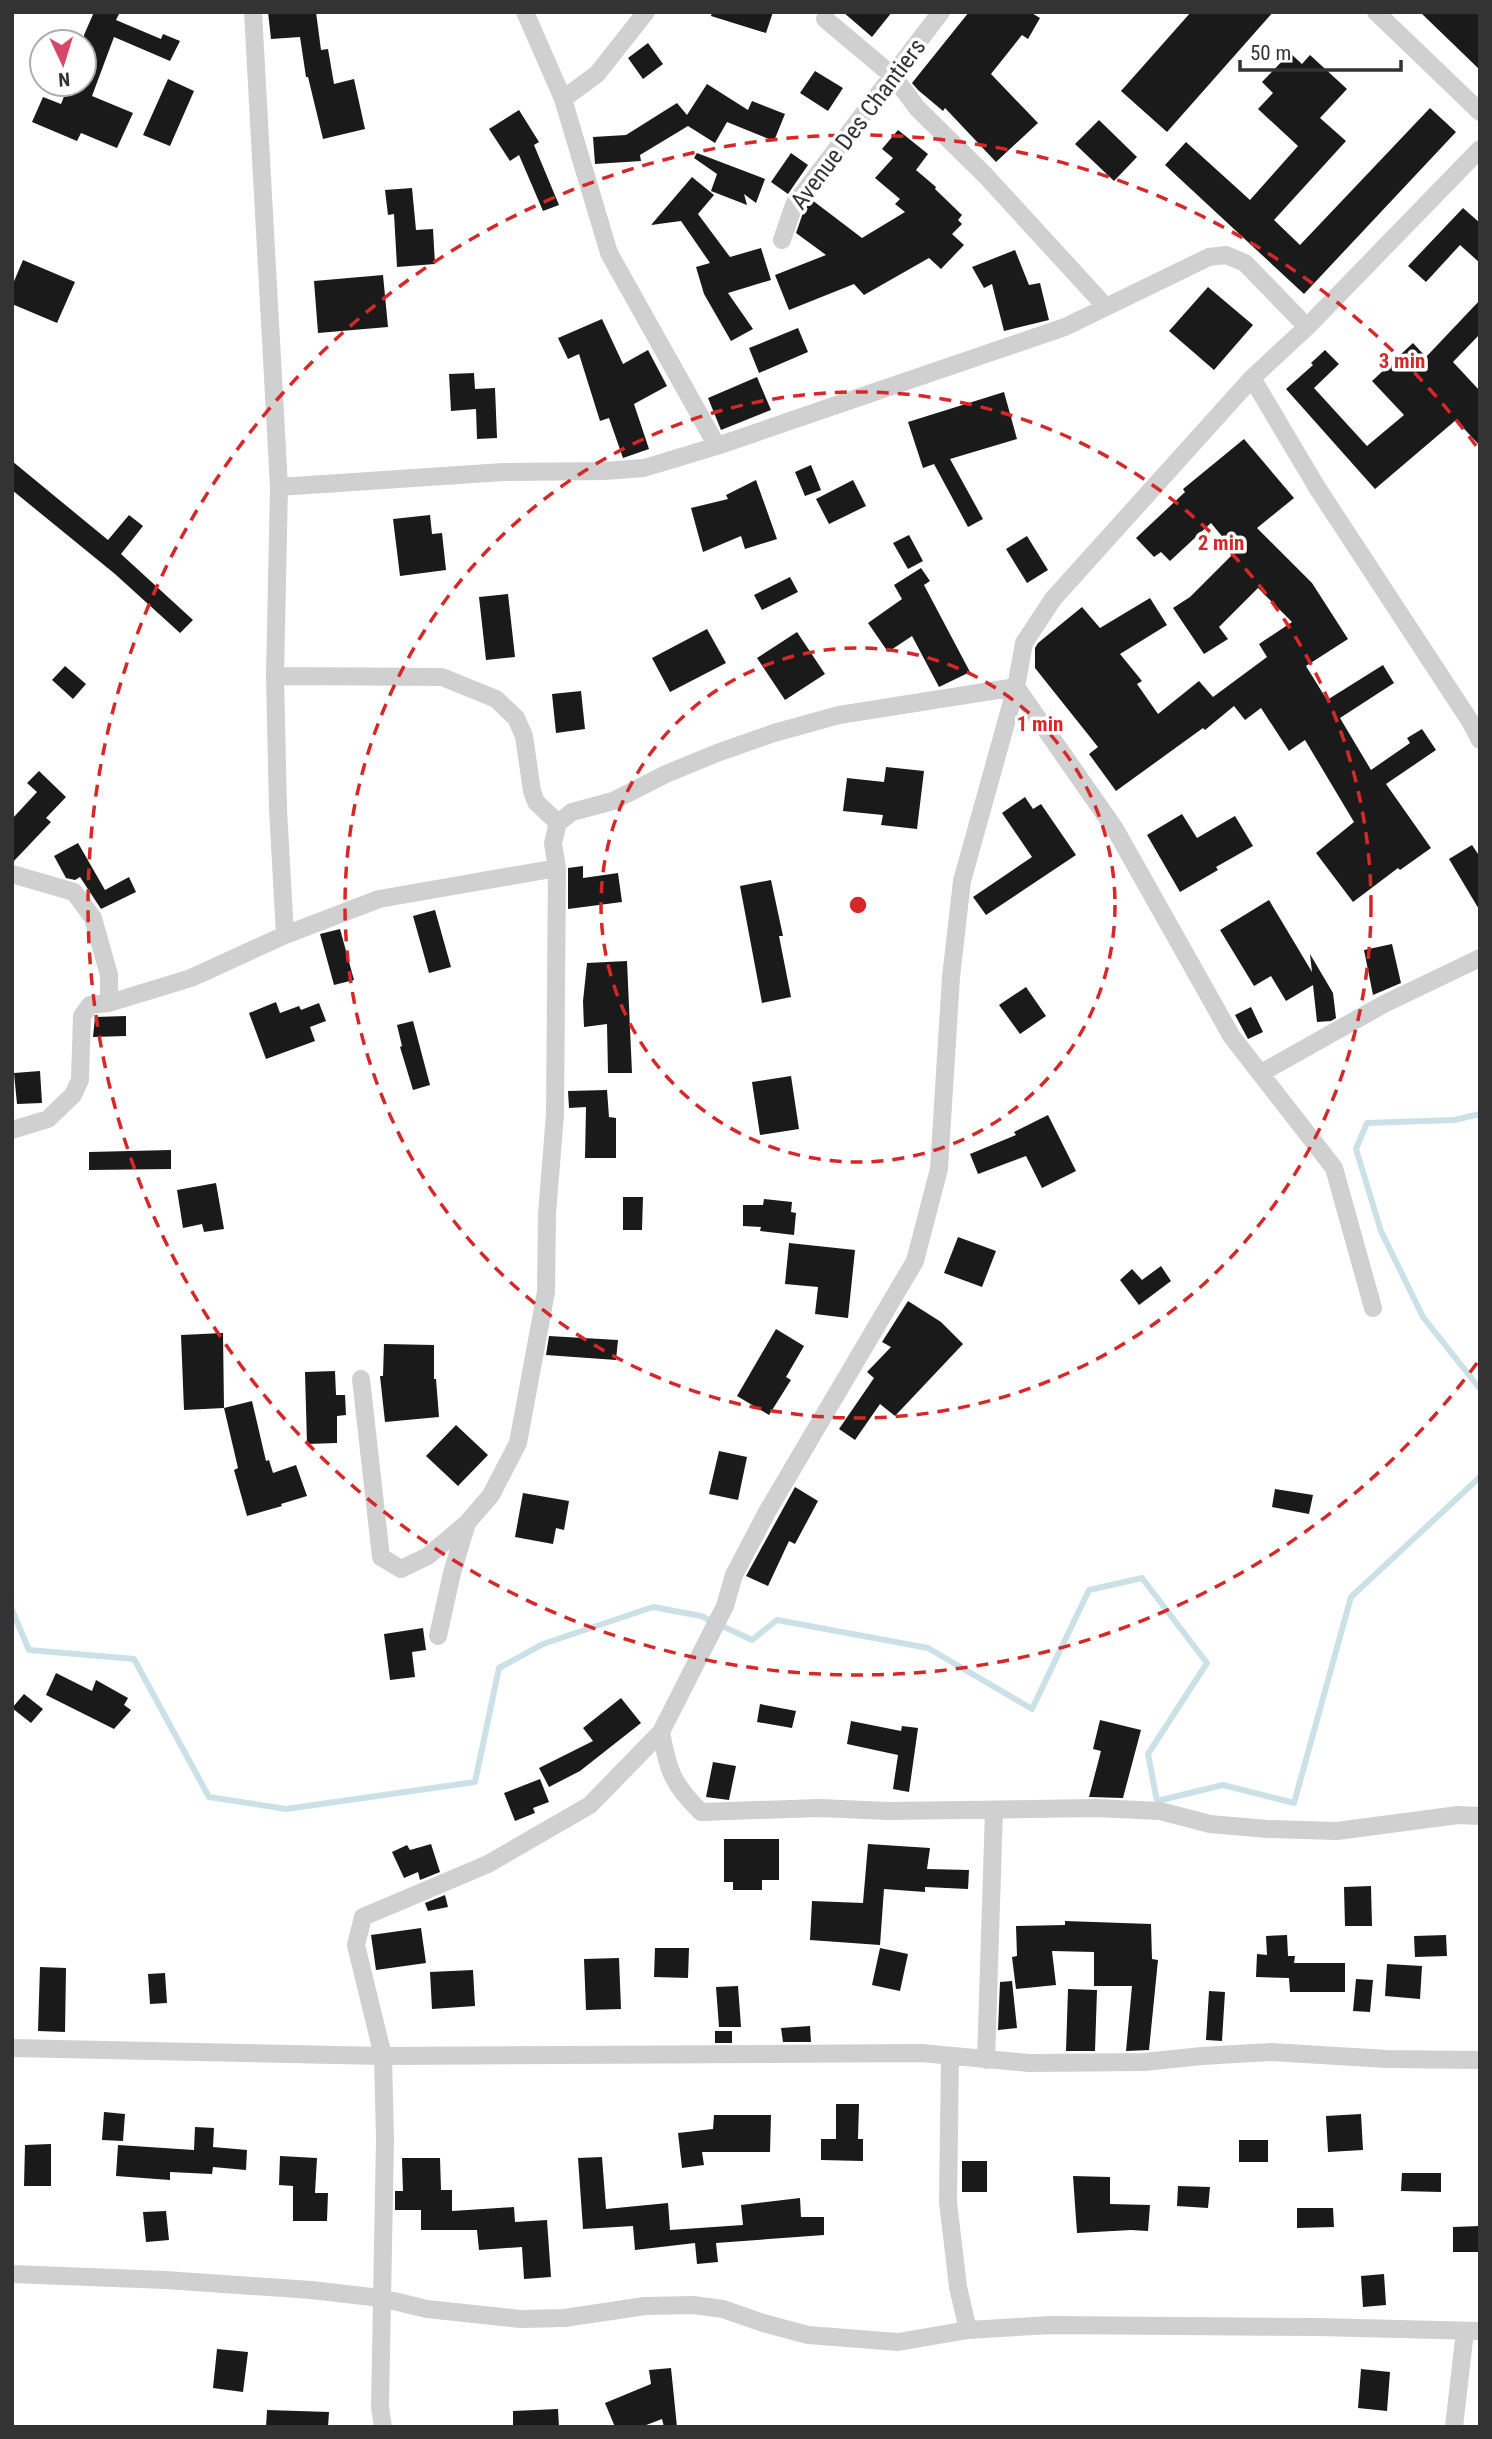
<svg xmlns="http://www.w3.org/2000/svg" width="1492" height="2439" viewBox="0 0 1492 2439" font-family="'Roboto Condensed',sans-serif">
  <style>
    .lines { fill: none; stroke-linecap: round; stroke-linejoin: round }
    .stream { stroke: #cbe1e7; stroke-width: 6 }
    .building { fill: #1a1a1a }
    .street { stroke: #d0d0d0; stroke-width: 18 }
    .ring { fill: none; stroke: #d62828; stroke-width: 3.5; stroke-dasharray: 12 9 }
    .labels { text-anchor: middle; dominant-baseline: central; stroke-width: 7; stroke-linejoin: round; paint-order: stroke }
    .street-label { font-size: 24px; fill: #333; stroke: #fff }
    .centre { fill: #d62828; stroke: #fff; stroke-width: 3.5 }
    .ring-label { font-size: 21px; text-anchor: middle; font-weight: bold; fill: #d62828; stroke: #fff; stroke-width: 7; stroke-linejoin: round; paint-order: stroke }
  </style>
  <rect width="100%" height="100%" fill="#fff"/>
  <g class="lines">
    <path class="stream" d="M1480,1114L1454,1120L1367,1123L1356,1149L1381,1231L1423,1317L1480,1389
      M12,1610L29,1650L134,1659L209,1797L286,1809L475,1782L499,1668L543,1644L653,1607L701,1616L752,1640L777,1620L928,1648L1032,1709L1089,1590L1142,1578L1207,1663L1148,1754L1157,1801L1223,1785L1294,1803L1351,1597L1480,1477"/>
  </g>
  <path class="building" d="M94,12H120L116,20L161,39L163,34L180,41L170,61L114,37L92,96L133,113L117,148L81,133L77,141L32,122L43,97L61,104L69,84H84V35Z
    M268,12H316L321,50L328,49L334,84L354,79L365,129L323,139L308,77H306L300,37L271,39Z
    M712,12H773L766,33L711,16Z
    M843,12H892L872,37Z
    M969,12H1030L1040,18L1028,39L1022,35L991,74L1038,123L996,162L945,108L943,111L918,90L912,83Z
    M1191,12H1273L1167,132L1121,91Z
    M1420,12H1480V70Z
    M648,43L663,64L643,79L628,58Z
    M1290,53L1302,64L1310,55L1347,89L1320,118L1346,141L1274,220L1300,245L1430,108L1456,132L1304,294L1165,165L1186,142L1250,200L1298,146L1258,109L1273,93L1262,82Z
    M815,71L843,88L828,111L800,93Z
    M168,79L194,91L170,146L143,135Z
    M707,84L748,110L752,101L785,114L774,141L727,122L715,143L688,126L640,155L641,161L595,164L593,137L626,135L677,103L687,115Z
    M519,110L539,142L534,145L559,205L543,211L519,155L510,161L489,129Z
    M1099,120L1137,157L1114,181L1075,144Z
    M898,130L928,154L916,170L936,187L935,189L962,215L958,220L962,224L952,234L964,245L941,269L929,258L864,295L854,284L789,310L775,275L826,255L796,233L804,210L812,200L862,238L905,212L895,204L900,199L875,178L893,158L882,149Z
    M697,153L765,179L756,203L744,194L747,205L711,191L717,174L694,158Z
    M791,153L808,165L788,194L771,182Z
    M692,177L714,195L698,214L730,257L761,248L771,280L728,293L753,329L731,341L704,294L696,267L710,263L681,221L651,225Z
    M412,188L416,230L433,229L435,264L397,267L394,214L388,215L385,190Z
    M1463,208L1480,223V263L1460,245L1426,282L1408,266Z
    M1015,250L1029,285L1040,283L1049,320L1004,331L992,284L984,288L972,267Z
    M23,260L75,282L57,323L12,304V286Z
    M383,275L388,327L318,333L314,281Z
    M1208,287L1253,325L1214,370L1169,331Z
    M1480,300V334L1453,362L1480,391V446L1456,420L1375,489L1286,389L1313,365L1311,363L1325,350L1339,364L1314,388L1367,446L1404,415L1372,381L1413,343L1426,357Z
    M602,319L623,364L648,350L667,386L634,404L649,449L623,458L609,418L600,421L579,354L568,359L558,338Z
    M798,328L808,352L759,373L749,348Z
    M474,373L475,389L495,388L497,438L477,439L476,409L451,411L449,374Z
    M757,377L771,410L721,430L708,398Z
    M1004,392L1017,439L950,459L983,519L968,527L934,464L923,468L908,422Z
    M1244,439L1294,498L1257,528L1312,583L1348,639L1306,666L1327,700L1383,665L1394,683L1340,718L1371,770L1410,743L1407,738L1422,729L1436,750L1386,784L1431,848L1400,870L1398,868L1353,902L1316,853L1354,822L1305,740L1289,751L1261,708L1245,720L1234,706L1205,730L1203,728L1116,791L1089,754L1098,747L1035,668V648L1038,643L1082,607L1100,628L1150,598L1167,625L1120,654L1142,681L1137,684L1158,714L1199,681L1213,697L1267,657L1259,644L1292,622L1258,588L1219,627L1228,639L1204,654L1173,608L1190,597L1235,552L1211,523L1170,561L1161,552L1154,557L1136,538L1185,492L1183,489Z
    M12,461L108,540L129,515L143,526L121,554L193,620L180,633L115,574L12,490Z
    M811,465L821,490L805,496L795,472Z
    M756,480L777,539L745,549L741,536L703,552L691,508L728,499L726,495Z
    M853,480L866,506L829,524L816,499Z
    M430,515L432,534L442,533L446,570L400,576L393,519Z
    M909,535L923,561L908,569L893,543Z
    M1027,536L1048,570L1027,583L1006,549Z
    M921,568L930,581L924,585L970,672L939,687L912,636L888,652L868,623L902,599L894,585Z
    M790,577L798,592L762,610L754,595Z
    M508,594L515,657L486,660L479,597Z
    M707,629L726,663L670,692L652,658Z
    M797,632L825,674L785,700L757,658Z
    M65,666L86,684L73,699L52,680Z
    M581,691L585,729L556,733L552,694Z
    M886,767L924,771L917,829L881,825L883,815L843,811L847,778L884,782Z
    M39,771L66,797L46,818L51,822L12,863V819L37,792L27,783Z
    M1025,797L1033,809L1041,804L1076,855L986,915L973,897L1032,857L1002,813Z
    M1182,814L1197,838L1235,816L1253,846L1216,867L1218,870L1180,892L1147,835Z
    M78,843L105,890L129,877L136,892L101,909L80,877L75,880L66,878L54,856Z
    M1472,845L1480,857V911L1449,859Z
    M583,866V878L618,873L622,902L568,909V868Z
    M771,880L783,936H779L791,997L762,1003L740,886Z
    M1269,900L1312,972L1310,954L1333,993L1336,1018L1331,1021L1317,1022L1313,985L1286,1001L1271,976L1254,986L1220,930Z
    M435,910L451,967L429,973L413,916Z
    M340,929L354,980L334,985L320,934Z
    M1392,944L1401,983L1373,995L1364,950Z
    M627,961L632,1073H608L607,1024L584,1027L583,1001L587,963Z
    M1026,987L1046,1016L1020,1034L999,1005Z
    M276,1002L280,1013L299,1006L301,1010L319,1003L326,1021L310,1027L315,1041L266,1059L249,1013Z
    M1251,1007L1263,1032L1248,1039L1235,1015Z
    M126,1016V1036L93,1037L95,1017Z
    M413,1021L430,1085L413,1090L400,1047L402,1046L397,1025Z
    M40,1071L42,1103L17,1104L14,1073Z
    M791,1076L799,1129L760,1135L752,1082Z
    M607,1090L609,1117L616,1118V1158H585L586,1107L569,1108L568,1091Z
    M1048,1115L1076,1171L1042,1188L1026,1156L978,1174L970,1154L1016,1135L1014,1132Z
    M171,1150V1169L89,1170V1152Z
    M216,1183L224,1229L204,1232L202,1224L183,1228L177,1190Z
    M623,1197H643L642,1230H623Z
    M764,1199L792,1202L791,1212L796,1213L794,1235L760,1231L761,1227L743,1226V1205H763Z
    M958,1237L996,1251L982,1287L944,1273Z
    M789,1243L855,1250L848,1318L815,1314L818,1287L785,1284Z
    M1161,1266L1171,1281L1139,1305L1120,1280L1132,1269L1142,1280Z
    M908,1301L941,1322L963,1344L895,1416L880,1404L855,1440L839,1429L874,1378L867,1372L891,1347L882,1342Z
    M776,1329L804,1346L786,1377L791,1380L769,1415L737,1396Z
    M223,1333L224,1408L184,1410L181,1335Z
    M549,1336L618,1340L616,1360L546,1355Z
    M384,1344L434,1345V1379H436L439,1417L385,1422L380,1376H383Z
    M335,1371L336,1395H345L346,1415L337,1416V1443L307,1444L305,1372Z
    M252,1401L266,1461L269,1460L273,1473L296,1465L307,1496L281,1504L282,1506L247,1516L234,1470L238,1468L224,1408Z
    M456,1425L488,1455L458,1486L426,1456Z
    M719,1451L747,1457L738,1500L709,1494Z
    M795,1487L818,1501L795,1544L789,1541L768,1586L746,1576Z
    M1275,1489L1313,1495L1309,1514L1272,1507Z
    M523,1493L569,1501L564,1530L556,1528L553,1544L515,1537Z
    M423,1628L426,1650L412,1652L415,1677L390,1680L384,1634Z
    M56,1673L92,1691L96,1680L128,1698L124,1705L131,1710L114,1729L46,1695Z
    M24,1694L43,1709L31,1723L12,1708Z
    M621,1698L641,1723L580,1771L549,1787L539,1768L593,1741L583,1728Z
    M760,1704L796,1711L792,1728L757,1722Z
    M1100,1720L1141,1730L1123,1798L1089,1797L1101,1751L1093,1749Z
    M851,1721L901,1731L902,1726L918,1728L909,1792L893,1789L898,1755L847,1744Z
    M713,1762L736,1766L729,1800L706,1797Z
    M540,1779L549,1802L533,1808L535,1813L515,1821L504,1793Z
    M724,1839H779V1880H762V1890H733V1882H724Z
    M431,1844L440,1872L420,1880L418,1872L404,1878L392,1852L407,1845L410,1850Z
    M868,1844L930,1848L927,1869L969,1870L968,1889L925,1887V1892L884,1889L880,1945L810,1940L812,1901L863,1903Z
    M1371,1886L1372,1926H1345L1344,1887Z
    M445,1895L448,1907L428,1911L425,1903Z
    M1065,1921L1151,1924L1152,1959L1158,1960L1149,2050L1126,2051L1132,1986H1094V1952L1052,1951L1056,1985L1016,1989L1012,1957L1017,1956L1016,1926L1065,1925Z
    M421,1928L426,1963L376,1970L371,1935Z
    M1287,1935L1288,1956H1295L1294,1963H1345V1992H1290L1289,1978L1256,1977L1257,1954L1267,1955L1266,1936Z
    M1446,1935L1447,1956L1415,1957L1414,1936Z
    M655,1948H689L688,1978L654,1977Z
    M880,1948L908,1954L900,1991L872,1985Z
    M619,1958L621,2009L586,2010L584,1959Z
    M1387,1964L1422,1966L1420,1999L1385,1996Z
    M40,1967L66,1968L65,2032L38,2031Z
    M473,1970L475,2006L432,2009L430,1972Z
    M165,1973L167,2003L150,2004L148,1974Z
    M1356,1979L1373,1980L1370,2012L1353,2011Z
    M1012,1981L1017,2028L998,2030L1000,1982Z
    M738,1986L741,2027H719L716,1987Z
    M1068,1989L1097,1990L1095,2051H1066Z
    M1209,1991L1225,1992L1222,2041L1206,2040Z
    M810,2026L811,2042H783L781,2028Z
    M715,2031H732V2043H715Z
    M836,2104H859L858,2139H863V2161L821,2160V2139H836Z
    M104,2112L125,2114L123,2141L102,2140Z
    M1361,2114L1363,2150L1328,2152L1326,2116Z
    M714,2115H771L770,2152H702L704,2165L682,2168L678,2133L713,2129Z
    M195,2127L214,2128L213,2147L247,2150L246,2170L213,2167L212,2174L170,2172V2180L116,2176L118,2145L194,2150Z
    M1239,2140H1268V2162H1239Z
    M51,2144V2186H24L25,2145Z
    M280,2156L317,2158L315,2193H328L327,2221H293V2186L279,2185Z
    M602,2157L606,2209L668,2203L670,2230L743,2225L741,2205L800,2198L801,2217H824V2235L716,2243L718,2262L697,2264L695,2243L635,2250L633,2226L583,2229L578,2158Z
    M402,2158H440L441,2190H452V2211L514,2207L515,2222L547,2220L551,2277L524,2279L522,2247L479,2250L477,2230H421V2210H395V2191H403Z
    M962,2161H987V2192H962Z
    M1402,2173H1441V2192L1401,2191Z
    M1073,2176L1110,2177V2204L1150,2205L1148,2231L1131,2230L1077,2233Z
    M1178,2186L1210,2187L1208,2208L1177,2206Z
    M1297,2208H1333L1334,2227L1297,2228Z
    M166,2211L169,2240L146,2242L143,2212Z
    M1480,2226V2252H1453V2227Z
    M1384,2274L1386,2305L1363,2307L1361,2276Z
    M217,2349L248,2352L243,2392L213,2388Z
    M671,2368L677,2427H664L662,2419L641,2427H615L605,2403L651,2384L649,2370Z
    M1361,2369L1390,2372L1387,2411L1358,2408Z
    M558,2409L559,2427H513V2411Z
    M267,2410L329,2412L328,2427H266Z"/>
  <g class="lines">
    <path class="street" d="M253,12L279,487L275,676L278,809L285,935
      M525,12L563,99L609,253L717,446
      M1376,12L1480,112
      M825,19L893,76L918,109L985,175L1106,307
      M563,99L597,74L646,12
      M782,240L794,205L941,12
      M1252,378L1318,489L1470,721L1480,740
      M279,487L503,472L605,471L644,468L717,446L1065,327L1209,257L1226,255L1245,263L1307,327
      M275,676L442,677L496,699L516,718L524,736L532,791L536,802L558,823
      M12,874L74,892L93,918L109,975V1003
      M1261,1073L1384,1004L1480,958
      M12,1130L48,1119L73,1095L80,1080L82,1016L90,1005L109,1003L191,978L285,935L379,899L557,868
      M361,1379L381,1557L401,1569L428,1556L467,1523L491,1495L518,1443L546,1292L547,1214L555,1114L557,868L553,843L558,823L572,812L613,801L666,774L717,753L774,733L839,715L1016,687L1115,829L1232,1037L1334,1168L1373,1308
      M438,1636L452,1573L467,1523
      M661,1732C668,1770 672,1784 701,1812L819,1808L889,1811L1096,1808L1160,1811L1210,1824L1267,1829L1337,1831L1458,1815L1480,1816
      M12,2048L383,2056L921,2053L1029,2063L1144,2062L1202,2056L1271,2052L1387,2059L1480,2060
      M950,2056L948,2202L958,2287L968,2330
      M986,2060L994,1810
      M12,2274L165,2280L311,2290L381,2298L427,2309L521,2319L564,2318L645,2306L693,2305L723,2309L763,2323L808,2335L898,2342L968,2330L1051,2325L1317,2327L1480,2331
      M383,2427L380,2407L385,2139L383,2056L356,1945L363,1917L488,1864L590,1805L661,1732L725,1606L734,1575L767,1512L915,1261L939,1169L951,977L962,881L1016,687L1024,643L1053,599L1252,378L1307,327L1480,149
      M1454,2427L1465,2331"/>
  </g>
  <g class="ring">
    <circle cx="858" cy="905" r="257"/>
    <circle cx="858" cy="905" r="513"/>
    <path d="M1477 1363A770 770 0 1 1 1477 447"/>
  </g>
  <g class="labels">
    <g class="street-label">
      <text transform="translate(858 124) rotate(-53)">Avenue Des Chantiers</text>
    </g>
  </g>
  <circle cx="858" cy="905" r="10" class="centre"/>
  <g class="ring-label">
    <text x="1402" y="368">3 min</text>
    <text x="1221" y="550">2 min</text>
    <text x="1040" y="731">1 min</text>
  </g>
  <rect width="1492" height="2439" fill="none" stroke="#333333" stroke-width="28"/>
  <g transform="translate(63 63) rotate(176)"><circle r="33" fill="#ffffff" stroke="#adadad" stroke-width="2"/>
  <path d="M0-5L12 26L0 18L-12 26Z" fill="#d84768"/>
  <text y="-10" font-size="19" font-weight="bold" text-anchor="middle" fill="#333333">N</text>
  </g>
  <path d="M1240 60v10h161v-10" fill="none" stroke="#333333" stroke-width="3.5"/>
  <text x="1250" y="60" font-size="21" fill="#333333" stroke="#ffffff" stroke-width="5" paint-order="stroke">50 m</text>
</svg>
